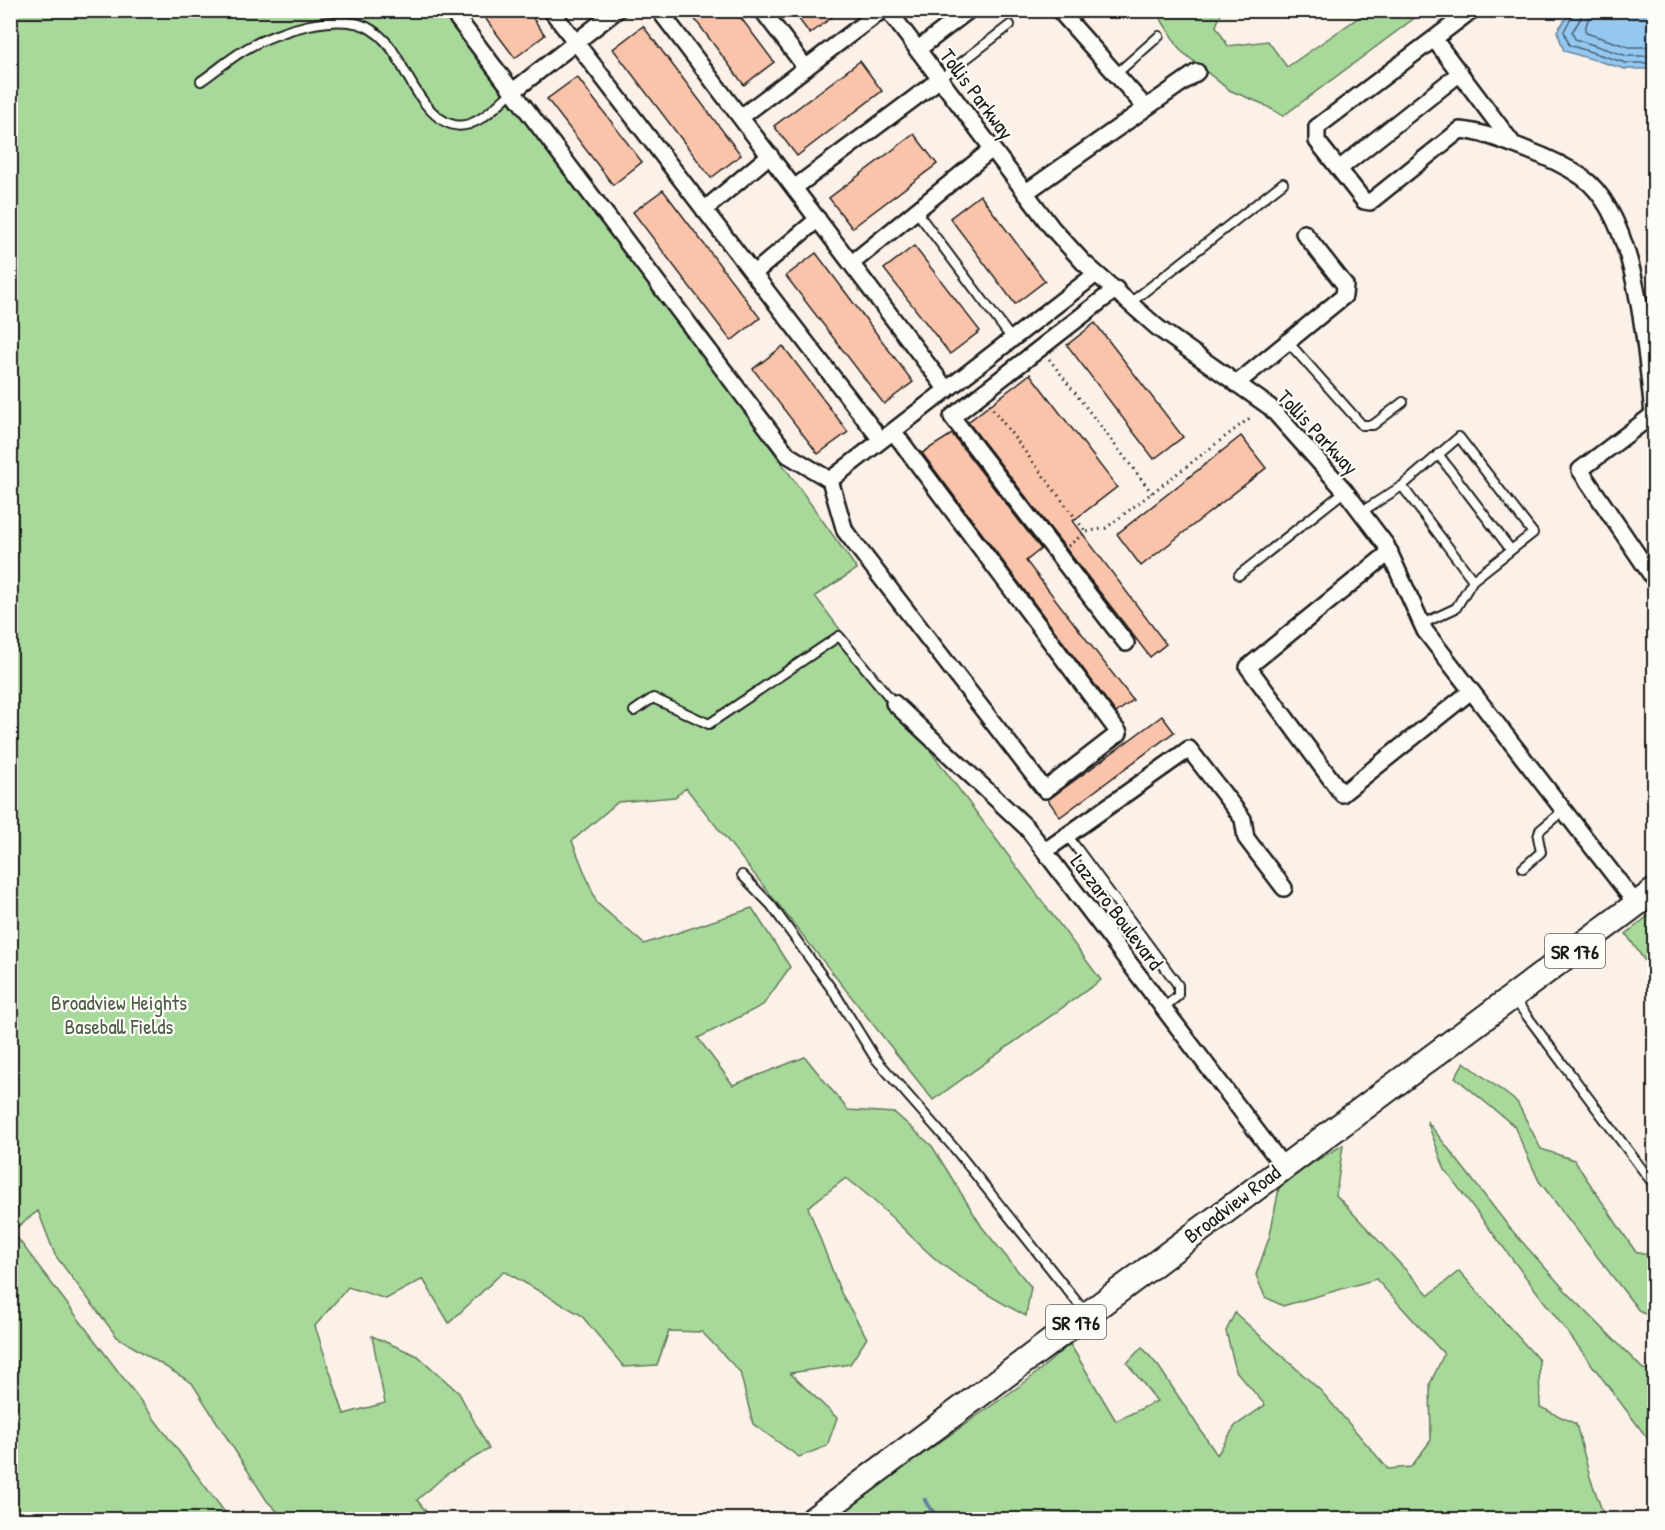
<svg xmlns="http://www.w3.org/2000/svg" width="1665" height="1530" viewBox="0 0 1665 1530" font-family="'Patrick Hand',sans-serif">
  <style>
    .green { fill: #a7d99a; stroke: #627a5b; stroke-width: 1.5 }
    .water { fill: #94c8f1; stroke: #64839c; stroke-width: 1.5 }
    .lines { fill: none; stroke-linecap: round; stroke-linejoin: round }
    .shore { stroke: #4c6171; stroke-width: 1.5 }
    .stream { stroke: #64839c; stroke-width: 4.5 }
    .building { fill: #fac4ab; stroke: #1c1c1c; stroke-width: 1.5 }
    .service-casing { stroke: #1c1c1c; stroke-width: 12 }
    .minor-casing { stroke: #1c1c1c; stroke-width: 20 }
    .primary-casing { stroke: #1c1c1c; stroke-width: 28 }
    .path { stroke: #1c1c1c; stroke-width: 3; stroke-dasharray: 1.5 4.5; stroke-linecap: butt }
    .service { stroke: #fdfcf7; stroke-width: 8 }
    .minor { stroke: #fdfcf7; stroke-width: 15 }
    .primary { stroke: #fdfcf7; stroke-width: 24 }
    .labels { text-anchor: middle; dominant-baseline: central; stroke-width: 4.5; stroke-linejoin: round; paint-order: stroke }
    .shield { fill: #fdfcf7; stroke: #605f5e; stroke-width: 1.5 }
    .shield-label { font-size: 20px; font-weight: bold; fill: #1c1c1c }
    .street-label { font-size: 21px; fill: #1c1c1c; stroke: #fdfcf7 }
    .park-label { font-size: 21px; fill: #4d5e48; stroke: #fdfcf7 }
  </style>
  <rect width="100%" height="100%" fill="#fcf1e8"/>
  <filter id="ink" filterUnits="userSpaceOnUse"><feTurbulence type="fractalNoise" baseFrequency=".0167" numOctaves="2"/><feDisplacementMap in="SourceGraphic" scale="12" xChannelSelector="R" yChannelSelector="G"/><feConvolveMatrix kernelMatrix="1 2 1 2 8 2 1 2 1" color-interpolation-filters="sRGB"/></filter>
  <g filter="url(#ink)">
    <path class="green" d="M10,11H441L734,396L857,569L815,596L1101,980L933,1100L686,788L675,797L618,802L572,841L597,903L644,944L752,908L790,967L763,1005L698,1038L733,1085L805,1057L848,1110L895,1113L932,1146L982,1227L1031,1287L1026,1316C996,1300 966,1283 939,1262C907,1235 880,1202 846,1178L808,1207L841,1293L867,1338L850,1364L790,1373L837,1418L827,1446L799,1457L753,1424L740,1372L702,1332L669,1331L657,1365L624,1367L581,1315L504,1271L449,1323L423,1279L386,1299L348,1287L315,1326L344,1414L385,1403L372,1336L418,1356L459,1393L489,1449L447,1474L417,1500L432,1519H285L267,1501L192,1383L117,1337L55,1255L38,1211L12,1231L230,1519H11Z
      M1156,11H1222L1216,26L1228,46L1268,41L1287,67L1368,11H1424L1283,116L1263,104L1229,90L1180,50Z
      M1654,911V974L1626,934Z
      M1464,1062L1517,1102L1541,1149L1574,1160L1635,1251L1654,1256V1317L1640,1312L1539,1181L1514,1126L1455,1077Z
      M1427,1121L1509,1227L1564,1289L1643,1369L1654,1370V1447L1445,1170Z
      M1343,1145L1336,1195L1429,1295L1459,1271L1539,1360L1540,1407L1576,1424L1590,1477L1605,1519L829,1520L1028,1380L1070,1344L1116,1421L1157,1401L1127,1363L1142,1347L1159,1367L1217,1455L1235,1426L1265,1405L1236,1371L1226,1331L1235,1313L1321,1391L1388,1469L1411,1467L1431,1440L1430,1384L1444,1354L1376,1279L1283,1306L1265,1297L1256,1275L1270,1235L1279,1188L1312,1163Z"/>
    <path class="water" d="M1571,11H1654V69H1625L1564,51L1557,31Z"/>
    <g class="lines">
      <path class="shore" d="M1575,10L1564,31L1569,45L1626,63H1654
        M1582,10L1581,18L1572,32L1575,39L1627,56H1654
        M1591,10L1585,29L1586,33L1629,47H1654"/>
      <path class="stream" d="M925,1500L938,1520"/>
    </g>
    <path class="building" d="M479,10H527L545,35L515,58Z
      M688,10H735L774,62L744,85Z
      M792,10H841L810,34Z
      M643,26L741,155L711,178L613,49Z
      M860,61L882,91L797,156L774,126Z
      M577,77L642,162L613,185L547,99Z
      M914,134L937,164L852,228L829,198Z
      M663,190L760,318L731,341L633,212Z
      M980,195L1045,281L1015,304L950,218Z
      M914,246L980,331L950,354L884,269Z
      M816,253L913,382L884,404L786,276Z
      M1095,323L1183,437L1154,459L1067,345Z
      M783,346L848,432L818,454L753,369Z
      M1030,374L1117,487L1073,521L1166,644L1150,657L968,422Z
      M952,434L1041,549L1026,561L1133,700L1116,713L922,453Z
      M1241,436L1266,468L1141,566L1117,534Z
      M1162,716L1174,732L1060,817L1048,800Z"/>
    <g class="lines">
      <g class="service-casing">
        <path id="service" d="M1116,74L1159,36
          M940,79L1010,25
          M201,81C216,71 230,58 246,49C274,32 342,9 372,30C382,36 391,47 397,57C409,78 427,119 454,125C476,130 498,104 512,92
          M916,211L1012,339
          M1130,303L1283,183
          M1288,342L1362,425H1373L1403,402
          M1438,454L1511,550
          M1361,512L1402,486
          M1239,575L1345,491
          M1422,624L1456,608L1473,580L1402,486L1459,437L1533,533L1473,580
          M634,711L653,698L709,724L839,636L894,703
          M1067,835L1178,985V996L1163,1008
          M1523,868L1541,852L1538,837L1540,830L1564,810
          M742,875L771,905L836,995L875,1058L955,1149L1085,1312
          M1105,931L1126,915
          M1515,1000L1654,1185"/>
      </g>
      <g class="minor-casing">
        <path id="minor" d="M451,10L788,455L830,480L845,531L1045,790L1119,733L893,431
          M551,10L881,440
          M659,10L947,390
          M762,10L806,68
          M888,10L1052,228L1083,262L1158,328L1270,407L1345,491L1386,545L1425,631L1637,905
          M1059,10L1146,108
          M1472,10L1317,127V141L1364,201L1370,202L1460,130C1483,132 1504,141 1525,149C1544,156 1566,166 1582,177C1639,218 1646,356 1654,422
          M1434,39L1513,144
          M917,50L969,10
          M512,92L617,10
          M741,117L882,10
          M1339,169L1460,73
          M794,188L940,79
          M1025,193L1197,72
          M704,210L770,155
          M852,263L992,149
          M753,274L818,219
          M1116,289L952,417L1126,643
          M1236,384L1344,296L1345,285L1304,233
          M1654,414L1580,470L1654,579
          M830,480L1096,274
          M1390,552L1248,667L1342,794L1471,691
          M894,703L1027,828L1283,1166
          M1045,851L1189,749L1243,819L1246,838L1284,888"/>
      </g>
      <g class="primary-casing">
        <path id="primary" d="M812,1520L1654,891"/>
      </g>
      <path class="path" d="M1049,359L1152,493
        M989,404L1086,532
        M1068,546L1086,532L1106,528L1251,417"/>
      <use href="#service" class="service"/>
      <use href="#minor" class="minor"/>
      <use href="#primary" class="primary"/>
    </g>
  </g>
  <g class="labels">
    <g class="shield">
      <rect x="1545" y="934" width="60" height="34" rx="4.5"/>
      <rect x="1046" y="1305" width="60" height="34" rx="4.5"/>
    </g>
    <g class="shield-label">
      <text x="1575" y="951">SR 176</text>
      <text x="1076" y="1322">SR 176</text>
    </g>
    <g class="street-label">
      <text transform="translate(977 94) rotate(53)">Tollis Parkway</text>
      <text transform="translate(1318 432) rotate(47)">Tollis Parkway</text>
      <text transform="translate(1117 912) rotate(53)">Lazzaro Boulevard</text>
      <text transform="translate(1232 1204) rotate(-37)">Broadview Road</text>
    </g>
    <g class="park-label">
      <text x="119" y="1002">Broadview Heights<tspan x="119" dy="24">Baseball Fields</tspan></text>
    </g>
  </g>
  <rect width="1665" height="1530" fill="none" stroke="#fdfcf7" stroke-width="36"/>
  <rect x="18" y="18" width="1629" height="1494" fill="none" stroke="#1c1c1c" stroke-width="2" filter="url(#ink)"/>
</svg>
